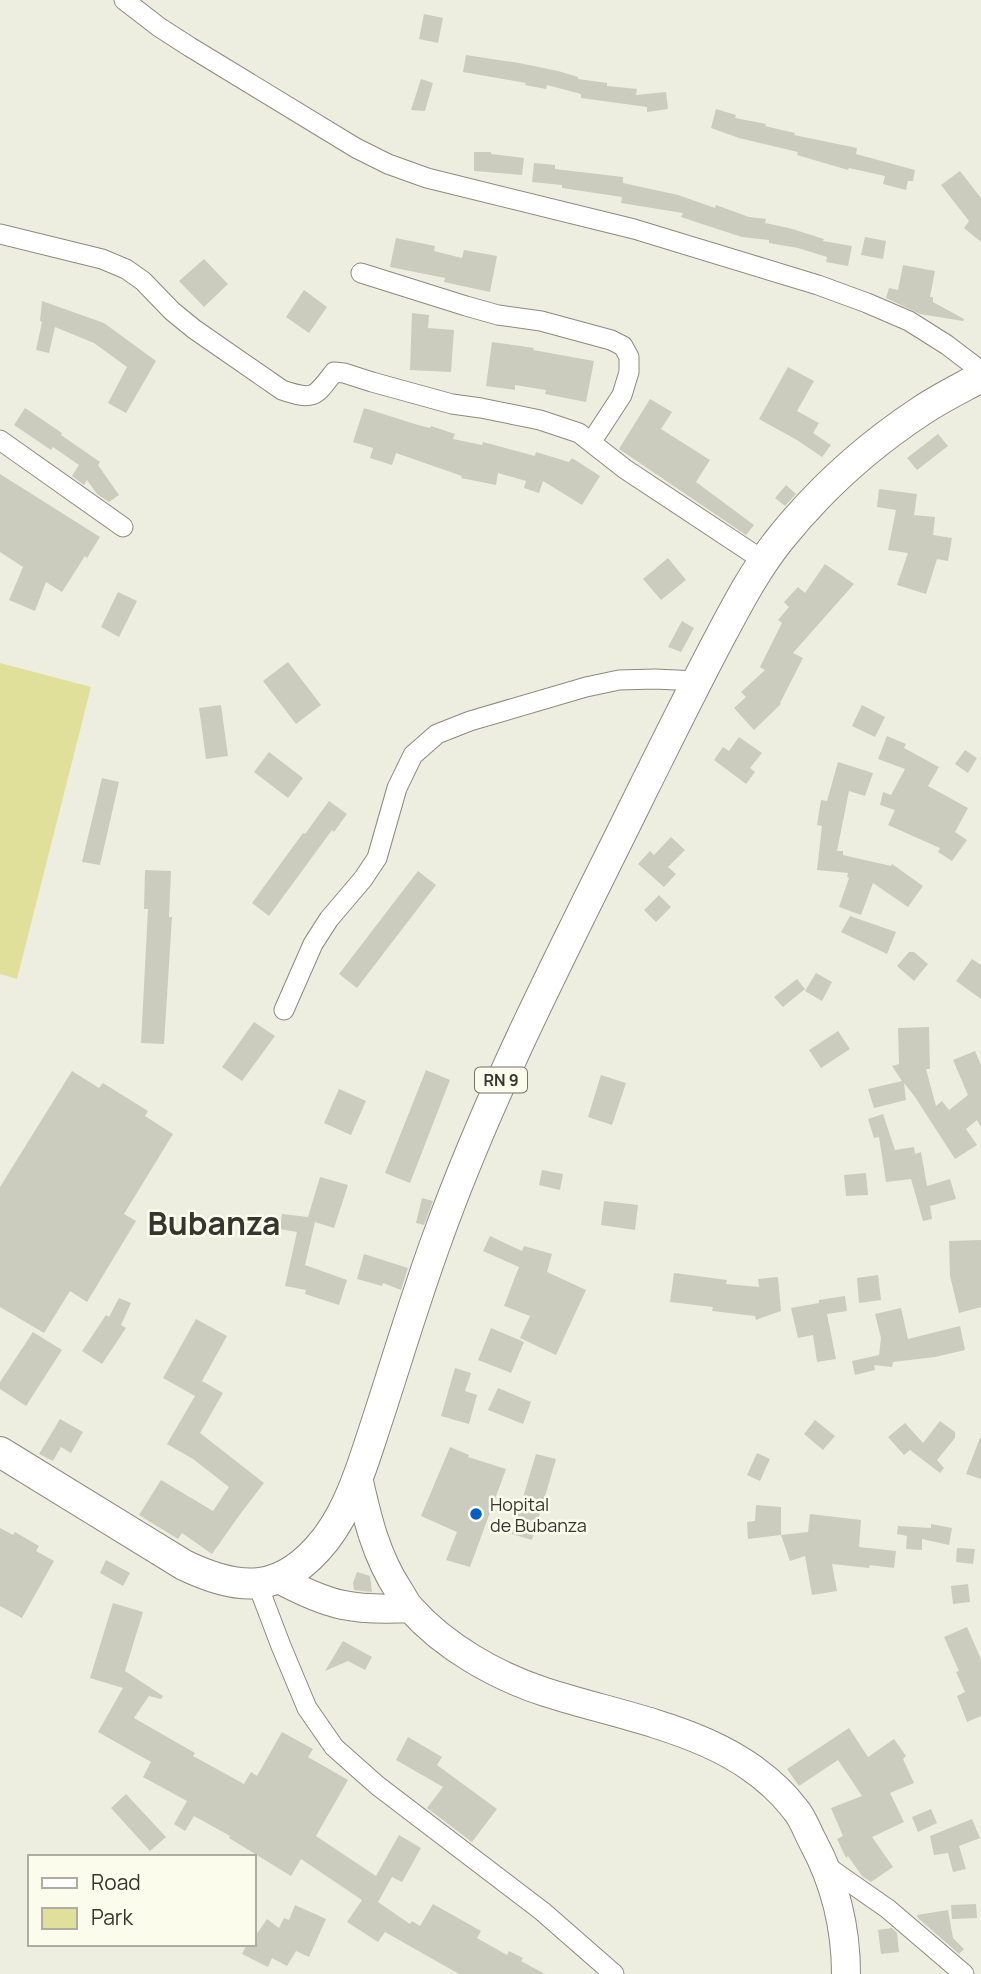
<svg xmlns="http://www.w3.org/2000/svg" width="981" height="1974" viewBox="0 0 981 1974" font-family="Manrope,sans-serif">
  <style>
    .green { fill: #e1e09b }
    .building { fill: #cbccbd }
    .lines { fill: none; stroke-linecap: round; stroke-linejoin: round }
    .minor-casing { stroke: #8a8a7d; stroke-width: 21 }
    .secondary-casing { stroke: #8a8a7d; stroke-width: 30 }
    .primary-casing { stroke: #8a8a7d; stroke-width: 32 }
    .minor { stroke: #fff; stroke-width: 19 }
    .secondary { stroke: #fff; stroke-width: 28 }
    .primary { stroke: #fff; stroke-width: 30 }
    .poi-dot { fill: #045ec7; stroke: #fcfced; stroke-width: 2.5 }
    .labels { text-anchor: middle; dominant-baseline: central; stroke-width: 5; stroke-linejoin: round; paint-order: stroke }
    .shield { fill: #fcfced; stroke: #717169; stroke-width: 2 }
    .shield-label { font-size: 16px; font-weight: bold; fill: #363630 }
    .poi-label { font-size: 18px; fill: #363630; stroke: #fcfced; text-anchor: start }
    .town-label { font-size: 32px; font-weight: bold; fill: #363630; stroke: #fcfced }
  </style>
  <rect width="100%" height="100%" fill="#eeeee0"/>
  <path class="green" d="M0,663L91,687L17,979L0,974Z"/>
  <path class="building" d="M424,14L443,18L438,43L419,39Z
    M466,55L519,63L558,71L578,77V79L607,83V86L637,89L636,95L666,92L668,109L647,112V107L581,98V94L547,85L546,89L525,85L526,83L463,72Z
    M421,79L433,83L425,111L411,110Z
    M716,109L736,115L735,118L766,124L765,126L795,133L794,135L857,148L856,154L915,170L913,181H908L906,190L883,184L885,176L849,168L848,170L797,155L798,152L739,138L711,128Z
    M474,152H491V154L524,158L522,175L474,171Z
    M534,163L555,165V169L623,177V183L678,195L715,208L716,205L749,217L766,219L765,223L789,228L824,239L823,241L852,246L848,266L826,262L827,257L798,248L769,243V240L742,237L702,224L681,217L683,213L621,203L622,197L562,188V185L532,182Z
    M960,171L981,198V242L964,228L969,221L941,185Z
    M865,237L886,241L883,259L861,255Z
    M396,238L435,246L434,251L462,258L464,250L497,256L490,292L444,282L445,278L390,267Z
    M204,259L228,284L204,307L179,281Z
    M903,265L935,271L930,297H933V302L964,319L963,321L920,314L886,298L889,288L898,290Z
    M304,290L327,307L309,333L286,317Z
    M42,301L104,323L156,361L126,413L108,403L127,367L94,343L55,327L49,353L36,350L42,322L40,321Z
    M412,313L429,315L428,328L454,330L451,372L410,370Z
    M492,342L534,348L533,350L594,361L586,402L545,394L546,390L515,385V390L486,386Z
    M788,367L814,381L797,411L819,423L813,433L831,445L822,457L797,440L759,419Z
    M650,399L672,412L661,429L710,460L696,482L754,525L746,535L619,449Z
    M25,408L62,433L61,435L100,462L98,465L119,495L109,502L97,494L87,480L84,485L72,476L79,465L53,447L51,450L14,425Z
    M364,408L418,425L430,428L431,426L455,434L453,439L482,445L483,442L535,456L536,452L569,462L572,458L600,476L582,505L543,481L539,493L524,488L526,481L498,473L496,485L461,478L462,476L396,453L392,465L370,458L373,448L353,442Z
    M938,434L948,446L917,470L907,458Z
    M0,474L100,537L87,558L85,556L62,592L46,582L35,611L9,600L23,567L0,552Z
    M786,485L796,494L785,506L775,498Z
    M879,489L917,494L914,515L935,517L933,535L952,538L948,561L937,559L926,594L897,585L908,553L888,550L896,510L877,507Z
    M668,558L686,580L661,600L643,579Z
    M825,564L854,584L793,653L803,658L780,703L781,704L754,730L734,708L746,697L741,692L765,670L760,667L782,623L778,620L789,607L784,602L798,587L805,593Z
    M118,592L137,601L119,637L101,627Z
    M682,621L694,628L681,652L668,647Z
    M288,662L321,705L296,724L263,681Z
    M221,705L228,756L206,759L199,708Z
    M862,705L885,717L875,737L852,726Z
    M887,736L906,744L904,748L939,767L928,786L968,808L955,832L967,840L952,861L938,852L940,848L888,825L895,810L880,805L883,792L891,795L905,769L878,759Z
    M739,737L762,753L750,768L755,772L746,784L714,760L723,747L729,751Z
    M965,750L977,758L968,773L955,764Z
    M269,752L303,778L288,798L254,772Z
    M838,762L873,773L865,796L849,791L837,851H843V855L891,866L892,864L923,886L908,907L873,883L861,915L839,907L849,878L847,877L848,873L817,870L822,826L817,825L821,800L827,801Z
    M102,778L119,782L100,865L82,862Z
    M329,801L347,814L334,832L332,830L269,916L252,903L303,833L305,834Z
    M671,837L685,850L668,867L676,874L664,887L638,864L650,851L654,855Z
    M145,870L171,871L169,917H172L164,1044L141,1043L148,909H144Z
    M418,871L436,885L357,988L339,974Z
    M659,895L671,907L656,922L644,910Z
    M850,916L896,932L887,954L841,932Z
    M909,952H914L928,964L914,981L897,966Z
    M972,959L981,965V999L956,981Z
    M816,973L832,982L822,1001L805,991Z
    M797,979L805,989L783,1007L774,997Z
    M254,1022L275,1036L242,1081L222,1067Z
    M929,1027L930,1069H926L936,1106L942,1101L949,1110L968,1095L953,1060L975,1051L981,1065V1127L977,1120L966,1129L977,1145L955,1159L915,1097L904,1083L906,1100L874,1108L868,1089L902,1081L892,1066L899,1064L898,1028Z
    M838,1031L850,1049L821,1068L809,1050Z
    M426,1070L450,1080L410,1183L385,1173Z
    M72,1071L99,1088L103,1083L148,1111L145,1116L173,1134L124,1214L136,1221L87,1302L70,1291L44,1333L0,1307V1187Z
    M601,1075L626,1083L612,1125L588,1117Z
    M339,1089L366,1101L351,1135L324,1123Z
    M883,1114L895,1150L914,1147L915,1154L921,1152L927,1186L950,1179L956,1199L930,1206L932,1219L923,1221L911,1179L886,1182L879,1137L874,1138L868,1119Z
    M542,1170L563,1174L560,1190L539,1185Z
    M866,1173L868,1195L846,1196L844,1175Z
    M320,1177L348,1185L334,1228L315,1222L305,1265L347,1280L339,1305L305,1294L306,1290L285,1286L297,1232L280,1229L282,1214L308,1217Z
    M422,1198L433,1201L424,1225L416,1223Z
    M604,1201L638,1205L635,1230L601,1225Z
    M490,1236L522,1251L524,1246L552,1254L547,1272L586,1290L556,1355L520,1338L530,1316L504,1306L519,1267L483,1251Z
    M981,1240V1307L959,1313L950,1276L949,1241Z
    M364,1254L408,1268L401,1290L383,1283L382,1286L357,1279Z
    M674,1273L727,1280L726,1284L759,1287L758,1279L778,1277L781,1311L756,1320L755,1316L712,1311L713,1307L670,1302Z
    M878,1275L881,1300L859,1303L857,1278Z
    M845,1296L847,1311L827,1314L836,1359L817,1362L813,1335L798,1338L791,1308L819,1303V1300Z
    M119,1298L131,1303L121,1325L126,1328L102,1364L82,1351L106,1315L109,1317Z
    M901,1308L908,1339L960,1326L965,1350L935,1357L893,1362L892,1367L874,1365L875,1370L855,1375L852,1361L879,1355L881,1338L875,1314Z
    M196,1319L227,1336L202,1381L223,1393L200,1433L264,1483L241,1513L212,1554L182,1533L178,1539L139,1515L161,1480L213,1511L229,1487L193,1459L167,1444L195,1396L163,1378Z
    M491,1328L524,1342L511,1373L478,1360Z
    M33,1332L62,1350L26,1406L0,1389V1382Z
    M455,1368L471,1373L465,1391L477,1395L469,1424L441,1416Z
    M498,1388L531,1402L523,1424L488,1410Z
    M60,1419L83,1432L71,1453L61,1447L53,1461L39,1454Z
    M815,1420L835,1436L823,1450L804,1434Z
    M940,1421L955,1432V1438L937,1460L944,1468L940,1473L910,1450L904,1455L888,1437L905,1423L923,1443Z
    M980,1438H981V1479L966,1474Z
    M450,1447L469,1455L468,1457L506,1469L470,1567L446,1560L457,1532L421,1516Z
    M757,1453L770,1459L760,1481L747,1475Z
    M536,1454L556,1459L532,1540L512,1534Z
    M756,1505L781,1507V1535L808,1532L810,1514L861,1520L859,1547L896,1551L894,1568L870,1565L869,1568L832,1564L837,1591L812,1595L805,1556L790,1561L781,1535L748,1539L747,1522L755,1521Z
    M931,1524L952,1528L949,1545L922,1539V1550L906,1549L907,1536L897,1534L898,1526L931,1528Z
    M0,1528L13,1535L15,1532L39,1546L36,1551L54,1561L22,1618L0,1606Z
    M957,1548L975,1549L973,1564L956,1562Z
    M106,1560L130,1573L123,1586L100,1573Z
    M357,1572L370,1576L372,1592L354,1590L353,1583Z
    M968,1584L970,1602L953,1604L951,1586Z
    M113,1603L143,1612L125,1671L163,1696L161,1699L149,1696L134,1718L195,1753L193,1756L244,1784L251,1772L257,1776L282,1732L313,1749L308,1757L348,1780L316,1836L376,1876L399,1835L421,1848L402,1882L392,1877L378,1902L410,1924L412,1921L420,1926L433,1904L481,1931L477,1938L507,1955L509,1951L523,1958L521,1961L545,1974H459L385,1932L378,1942L347,1922L362,1900L301,1859L291,1876L229,1838L230,1836L194,1816L185,1831L174,1824L187,1801L143,1777L151,1762L98,1732L123,1688L90,1678Z
    M967,1627L981,1659V1716L967,1722L957,1696L965,1692L956,1672L959,1671L944,1637Z
    M343,1641L372,1657L365,1670L348,1661L325,1671Z
    M849,1728L868,1757L894,1739L906,1756L903,1759L914,1783L890,1793L904,1822L872,1837L893,1867L871,1882L862,1876L848,1856L846,1858L837,1839L843,1836L831,1808L862,1796L838,1760L799,1786L787,1769Z
    M408,1737L442,1757L437,1765L497,1809L472,1842L427,1808L443,1787L396,1760Z
    M126,1794L166,1837L150,1851L111,1808Z
    M931,1809L937,1823L918,1832L912,1817Z
    M972,1819L980,1838L959,1846L966,1869L953,1872L948,1853L934,1855L930,1836Z
    M976,1904L977,1918L952,1919L951,1905Z
    M295,1905L326,1919L309,1957L296,1951L287,1966L272,1958L268,1967L242,1954L247,1944H254V1938L267,1919L279,1928L284,1918L289,1920Z
    M948,1910L953,1938L964,1949L959,1954L918,1918L917,1915Z
    M892,1928L897,1933L899,1952L881,1954L878,1930Z"/>
  <g class="lines">
    <g class="minor-casing">
      <path id="minor" d="M124,0L159,27L190,47L356,148L388,164L427,178L634,229L818,285L867,303L909,321L947,345L981,371
        M0,234L102,259L126,269L143,281L172,311L194,329L282,390C314,401 315,397 334,372L344,373L372,382L452,404L481,408L540,420L579,433L625,469L764,561
        M361,273L466,306L498,315L541,321L611,340L623,346L629,357V372L622,395L592,441
        M0,440L123,527
        M284,1010L313,944L329,919L363,879L377,858L397,788L413,755L437,734L470,721L586,687L619,680L655,679L697,681
        M257,1583L281,1646L307,1708L334,1747L378,1786L542,1911L614,1974
        M825,1865L888,1909L964,1974"/>
    </g>
    <g class="secondary-casing">
      <path id="secondary" d="M358,1477C367,1518 376,1556 399,1591C403,1597 406,1604 411,1609C445,1647 496,1676 545,1692C631,1720 736,1732 795,1809C803,1818 807,1831 813,1842C835,1883 846,1927 846,1974
        M279,1579C329,1606 353,1611 410,1608"/>
    </g>
    <g class="primary-casing">
      <path id="primary" d="M0,1452L184,1565C242,1593 283,1593 325,1540C351,1507 364,1460 377,1421C397,1360 415,1299 437,1239C493,1083 571,936 644,787C669,737 694,686 720,637C738,603 756,569 780,539C820,489 868,446 921,411C940,398 961,388 981,377"/>
    </g>
    <use href="#minor" class="minor"/>
    <use href="#secondary" class="secondary"/>
    <use href="#primary" class="primary"/>
  </g>
  <circle class="poi-dot" cx="476" cy="1514" r="7"/>
  <g class="labels">
    <rect class="shield" x="475" y="1067.5" width="52" height="25" rx="5"/>
    <g class="shield-label">
      <text x="501" y="1080">RN 9</text>
    </g>
    <g class="poi-label">
      <text x="490" y="1504">Hopital<tspan x="490" dy="21">de Bubanza</tspan></text>
    </g>
    <g class="town-label">
      <text x="214" y="1223">Bubanza</text>
    </g>
  </g>
  <rect x="28" y="1855" width="228" height="91" fill="#fcfced" stroke="#adada1" stroke-width="2"/>
  <rect x="42" y="1878" width="35" height="10" fill="#ffffff" stroke="#adada1" stroke-width="2"/>
  <text x="91" y="1890" font-size="21" fill="#363630">Road</text>
  <rect x="42" y="1908" width="35" height="21" fill="#e1e09b" stroke="#adada1" stroke-width="2"/>
  <text x="91" y="1925" font-size="21" fill="#363630">Park</text>
</svg>
